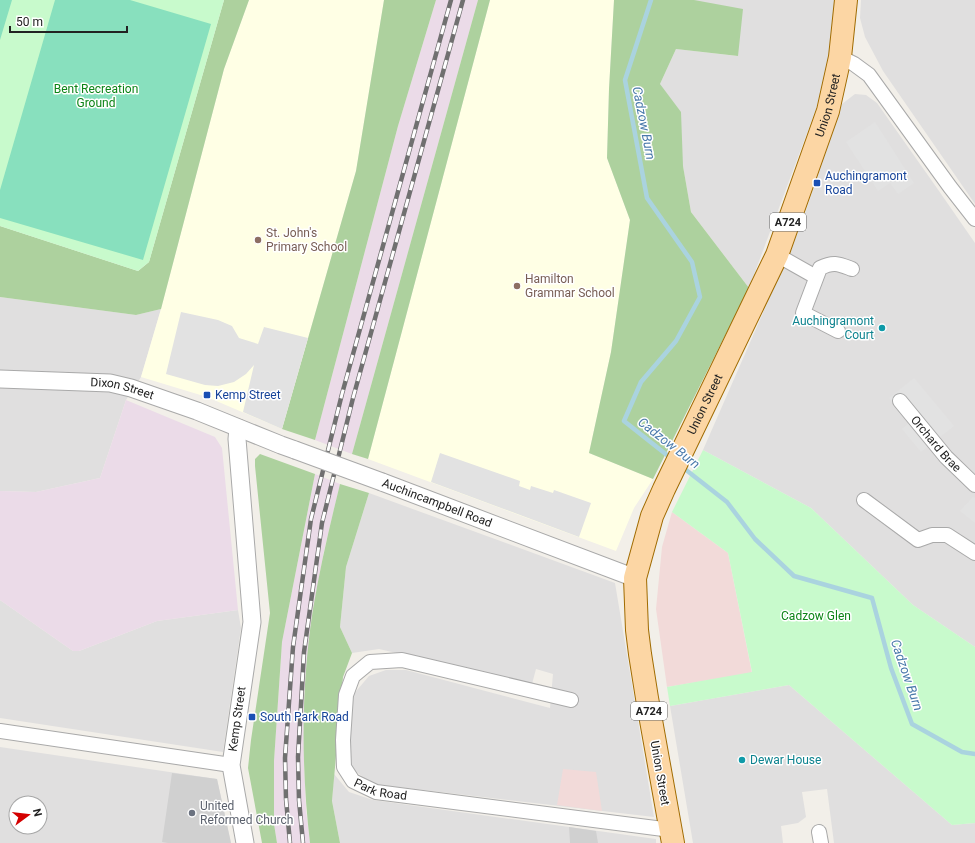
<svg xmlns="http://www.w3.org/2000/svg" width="975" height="843" viewBox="0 0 975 843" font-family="Roboto,sans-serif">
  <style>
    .residential { fill: #e0dfdf; fill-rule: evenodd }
    .commercial { fill: #f2dad9 }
    .industrial { fill: #ebdbe8 }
    .education { fill: #ffffe5 }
    .religious { fill: #d0d0d0 }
    .forest { fill: #add19e }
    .park { fill: #c8facc }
    .pitch { fill: #88e0be }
    .parking { fill: #e2e2e2 }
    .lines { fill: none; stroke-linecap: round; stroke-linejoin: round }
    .stream { stroke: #aad3df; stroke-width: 4.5 }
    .minor-casing { stroke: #a9a9a9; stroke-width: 16 }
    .tertiary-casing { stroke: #a9a9a9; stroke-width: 19 }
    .primary-casing { stroke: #a06b00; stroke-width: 24 }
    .minor { stroke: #fff; stroke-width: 14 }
    .tertiary { stroke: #fff; stroke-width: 17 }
    .primary { stroke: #fcd6a4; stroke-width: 22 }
    .rail-casing { stroke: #707070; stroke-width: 4.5 }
    .rail { stroke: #fff; stroke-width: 3; stroke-dasharray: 9; stroke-linecap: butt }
    .tertiary-bridge-casing { stroke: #a9a9a9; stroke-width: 19; stroke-linecap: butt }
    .tertiary-bridge { stroke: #fff; stroke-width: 17 }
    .transit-dot { fill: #1a4fb4; stroke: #fff; stroke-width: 1.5 }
    .education-dot { fill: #8d6e63; stroke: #fff; stroke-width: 1.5 }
    .culture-dot { fill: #0f9aa8; stroke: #fff; stroke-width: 1.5 }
    .worship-dot { fill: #6b7280; stroke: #fff; stroke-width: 1.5 }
    .labels { text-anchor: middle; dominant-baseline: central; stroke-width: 3; stroke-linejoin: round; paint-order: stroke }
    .shield { fill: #fff; stroke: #646464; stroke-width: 1 }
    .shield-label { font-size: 11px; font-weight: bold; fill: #222 }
    .park-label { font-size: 12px; fill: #0c8416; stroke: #fff }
    .street-label { font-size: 12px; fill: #222; stroke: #fff }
    .transit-label { font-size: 12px; fill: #164399; stroke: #fff; text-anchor: start }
    .education-label { font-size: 12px; fill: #785e54; stroke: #fff; text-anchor: start }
    .culture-label { font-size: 12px; fill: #0d838f; stroke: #fff; text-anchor: end }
    .worship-label { font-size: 12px; fill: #5b616d; stroke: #fff; text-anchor: start }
    .water-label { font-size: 13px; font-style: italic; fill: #4a7aab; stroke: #fff }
  </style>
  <rect width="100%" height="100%" fill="#f2efe9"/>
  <path class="residential" d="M694,0H837L830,55L816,109L749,288L691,212L683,166L660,84L676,49L737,56Z
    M861,0H975V204L883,71L865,37L860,18Z
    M855,94L866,95L877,103L939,191L975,243V647L913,605L811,508L703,450L800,228L842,104Z
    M0,297L136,315L161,309L141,377L126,400L100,478L36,492L0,491Z
    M369,493L615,583L654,817L372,784L354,770L348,763L352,696L369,676L386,670H406L550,708L553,674L536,669L532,684L379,649L352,653L340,627L346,567Z
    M0,600L73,651H79L157,621L238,610L241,628L223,752L0,718Z
    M789,685L952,825L975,823V843H834L827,789L802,792L806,817L798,823L781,826L783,843H693L670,706Z
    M0,747L217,779L231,843H0ZM16,803H40V827H16Z
    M334,774L349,792L373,800L656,839V843H340L332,801Z"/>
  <path class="commercial" d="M672,512L728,553L752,673L667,687L656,609L662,547Z
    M563,769L596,772L602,811L557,805Z"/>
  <path class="industrial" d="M436,0H478L352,454L315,440L398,126Z
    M126,400L215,437L222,448L238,610L157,621L79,651H73L0,600V491L36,492L100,478Z
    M315,474L340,484L324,551L313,610L308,655L304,718V761L306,810L310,843H277L274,824V761L282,642Z"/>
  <path class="education" d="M249,0H384L356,171L282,429L207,397L141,377L161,309L224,69Z
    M490,0H614L609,89L607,158L630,220L611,352L589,453L653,479L634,508L616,551L368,459Z"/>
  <path class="religious" d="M172,773L217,779L231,843H168L162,842Z
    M569,827L596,831L598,843H570Z"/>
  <path class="forest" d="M224,0H249L224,69L161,309L136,315L0,297V226L138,271L149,262Z
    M384,0H436L398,126L315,440L282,429L356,171Z
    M478,0H490L368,459L352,454Z
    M614,0H694L743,9L738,56L676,49L660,84L681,112L683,166L691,212L749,288L653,479L589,453L611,352L630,220L607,158L609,89Z
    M260,454L315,474L282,642L274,761V824L277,843H262L248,768L251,740L270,613L255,466V459Z
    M340,484L369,493L346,567L340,627L352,653L343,677L332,801L340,843H310C301,766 301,686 313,609C320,567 330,525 340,484Z"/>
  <path class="park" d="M0,0H224L149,262L138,271L0,226Z
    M703,450L811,508L913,605L975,647V823L952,825L789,685L670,706L667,687L752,672L728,553L672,512Z"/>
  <path class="pitch" d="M0,0H12L0,40Z
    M55,0H130L211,24L143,260L0,218V190Z"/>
  <path class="parking" d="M875,122L914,183L898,194L890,183L878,191L846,142Z
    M181,312L218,320L232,326L239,338L258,344L264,327L308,338L282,429L243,412L254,365L246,374L234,382L218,386L205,385L166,374Z
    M914,378L954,426L921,452L902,429L909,423L889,398Z
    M440,453L520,481L519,486L530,490L531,486L553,493L554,490L591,503L579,537L431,482Z
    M973,497L975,498V523L960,511Z"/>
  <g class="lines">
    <path class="stream" d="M651,0L625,80L647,198L692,262L700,297L676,341L641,382L624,421L672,459
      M681,466L727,502L755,539L794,576L872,598L891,668L912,724L962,752L975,754"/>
    <g class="minor-casing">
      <g id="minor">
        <path d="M840,57L854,64L869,75L950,187L975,219"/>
        <path d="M777,255L816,277"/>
        <path d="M838,331L803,313L820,268C834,261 839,264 852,269"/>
        <path id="s1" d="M900,401L946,457L975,485"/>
        <path d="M864,500L918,540L932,535H947L975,553"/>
        <path id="s2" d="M571,700L402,660L370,662L353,676L346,695L343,740L344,767L353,781L376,792L671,830"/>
        <path d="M0,731L231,765"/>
        <path d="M819,832L821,843"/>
      </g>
    </g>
    <g class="tertiary-casing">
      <g id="tertiary">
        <path id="s3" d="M0,379L110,383L131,388L197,411L281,445L295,450"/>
        <path d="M238,428L237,439L252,622L231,765L245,843"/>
        <path id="s4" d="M382,482L635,578"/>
      </g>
    </g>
    <g class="primary-casing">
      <g id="primary">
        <path id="s5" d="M673,843L647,698L640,654L637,630L635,578L652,516L664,489L777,255L828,111L840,57L846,0"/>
      </g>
    </g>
    <use href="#minor" class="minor"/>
    <use href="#tertiary" class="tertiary"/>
    <use href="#primary" class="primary"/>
    <g class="rail-casing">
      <path id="rail" d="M290,843L286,799L285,758L293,647L311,519L342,394L451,0
        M303,843L299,800L298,757L304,652L322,523L353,398L463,0"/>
    </g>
    <use href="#rail" class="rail"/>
    <g class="tertiary-bridge-casing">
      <path id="tertiary-bridge" d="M295,450L382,482"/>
    </g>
    <use href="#tertiary-bridge" class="tertiary-bridge"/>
  </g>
  <g class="transit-dot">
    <rect x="813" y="179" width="8" height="8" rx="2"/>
    <rect x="203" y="391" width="8" height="8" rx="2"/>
    <rect x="248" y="713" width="8" height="8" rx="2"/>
  </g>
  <g class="education-dot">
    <circle cx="258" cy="240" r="4"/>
    <circle cx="517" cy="286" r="4"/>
  </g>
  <g class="culture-dot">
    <circle cx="882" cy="328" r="4"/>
    <circle cx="742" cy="760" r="4"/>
  </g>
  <circle class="worship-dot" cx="192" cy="813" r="4"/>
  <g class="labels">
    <g class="shield">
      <rect x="770" y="213" width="36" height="18" rx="3"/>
      <rect x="631" y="702" width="36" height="18" rx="3"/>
    </g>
    <g class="shield-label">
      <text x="788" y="222">A724</text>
      <text x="649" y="711">A724</text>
    </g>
    <g class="park-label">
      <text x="96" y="89">Bent Recreation<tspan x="96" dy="14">Ground</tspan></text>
      <text x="816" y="616">Cadzow Glen</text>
    </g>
    <g class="street-label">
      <text stroke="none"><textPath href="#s5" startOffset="780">Union Street</textPath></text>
      <text stroke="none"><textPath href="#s3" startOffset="123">Dixon Street</textPath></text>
      <text stroke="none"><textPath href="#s5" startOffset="456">Union Street</textPath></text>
      <text stroke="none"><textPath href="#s1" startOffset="56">Orchard Brae</textPath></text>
      <text stroke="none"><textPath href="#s4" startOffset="59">Auchincampbell Road</textPath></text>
      <text transform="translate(237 719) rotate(-82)">Kemp Street</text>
      <text transform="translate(660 773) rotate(80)">Union Street</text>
      <text stroke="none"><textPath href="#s2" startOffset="366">Park Road</textPath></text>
    </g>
    <g class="transit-label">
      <text x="825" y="176">Auchingramont<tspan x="825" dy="14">Road</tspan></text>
      <text x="215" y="395">Kemp Street</text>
      <text x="260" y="717">South Park Road</text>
    </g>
    <g class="education-label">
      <text x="266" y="233">St. John's<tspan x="266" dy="14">Primary School</tspan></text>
      <text x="525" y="279">Hamilton<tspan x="525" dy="14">Grammar School</tspan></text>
    </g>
    <g class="culture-label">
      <text x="874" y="321">Auchingramont<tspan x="874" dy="14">Court</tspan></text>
      <text x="750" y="760" text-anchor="start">Dewar House</text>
    </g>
    <g class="worship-label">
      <text x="200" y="806">United<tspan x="200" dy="14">Reformed Church</tspan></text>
    </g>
    <g class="water-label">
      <text transform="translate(644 123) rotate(79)">Cadzow Burn</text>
      <text transform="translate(669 443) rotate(38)">Cadzow Burn</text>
      <text transform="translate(907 675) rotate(71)">Cadzow Burn</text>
    </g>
  </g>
  <g transform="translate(28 815) rotate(75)"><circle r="19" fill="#ffffff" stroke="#a7a7a7"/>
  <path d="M0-3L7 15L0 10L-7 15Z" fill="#d40000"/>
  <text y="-6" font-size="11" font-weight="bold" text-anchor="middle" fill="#222222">N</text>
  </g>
  <path d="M10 26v6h117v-6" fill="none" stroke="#222222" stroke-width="2"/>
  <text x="16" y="26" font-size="12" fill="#222222" stroke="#ffffff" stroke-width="3" paint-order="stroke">50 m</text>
</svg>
